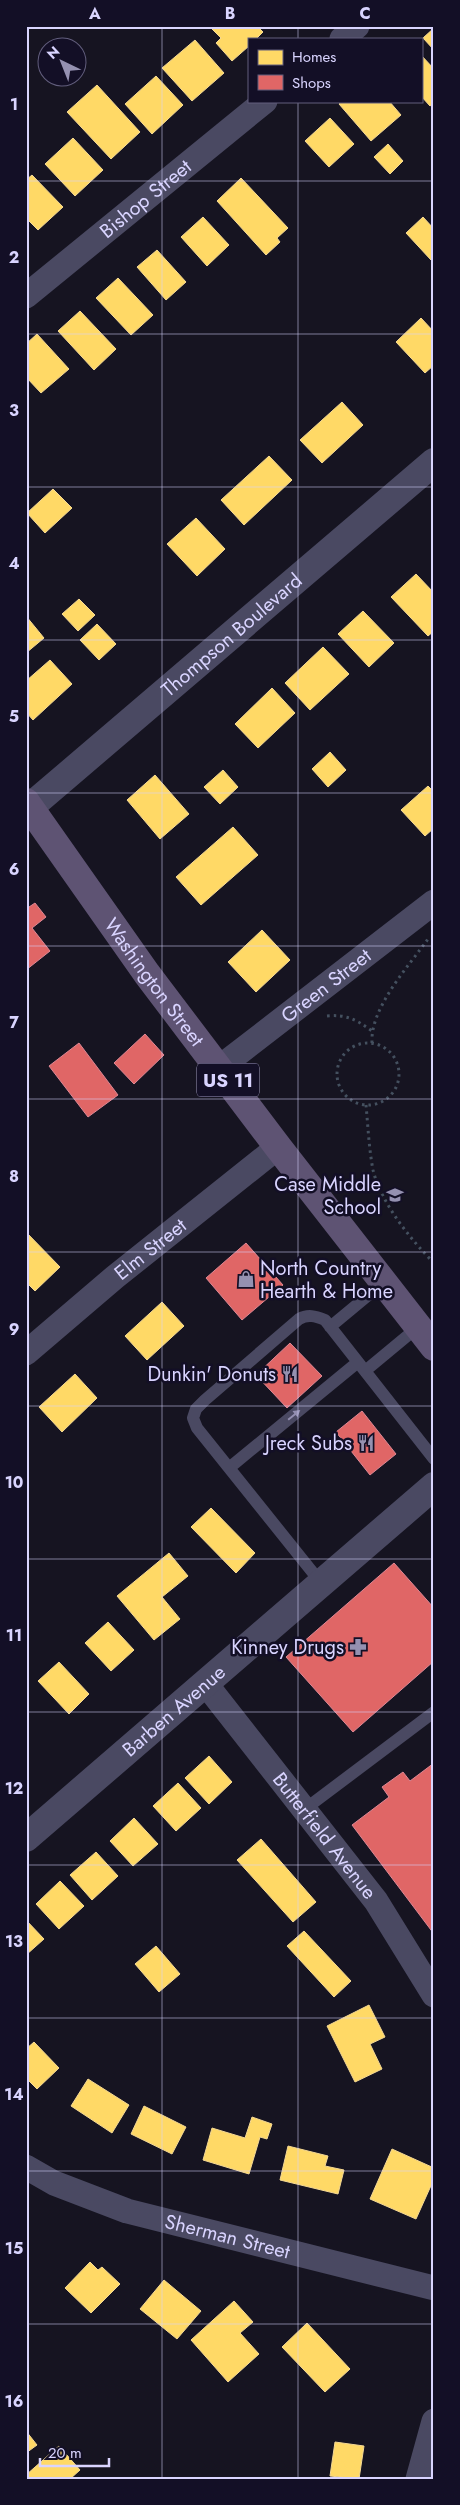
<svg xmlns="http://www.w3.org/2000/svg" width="460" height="2505" viewBox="0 0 460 2505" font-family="Jost,sans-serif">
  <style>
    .homes { fill: #ffd966; stroke: #f4d894 }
    .shops { fill: #e06666; stroke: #de8794 }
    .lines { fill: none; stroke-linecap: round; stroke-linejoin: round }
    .path { stroke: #44505f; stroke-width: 3; stroke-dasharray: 2.5 4; stroke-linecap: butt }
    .service { stroke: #4a4962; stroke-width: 12 }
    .minor { stroke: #4a4962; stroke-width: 25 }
    .tertiary { stroke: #4a4962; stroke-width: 28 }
    .primary { stroke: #5e5373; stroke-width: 28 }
    .oneway { fill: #928eb0 }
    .grid { fill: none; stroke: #d9d4ff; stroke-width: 1; stroke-opacity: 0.55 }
    .labels { text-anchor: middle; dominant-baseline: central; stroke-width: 5; stroke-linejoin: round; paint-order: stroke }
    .shield { fill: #130f26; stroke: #9e99be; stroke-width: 1 }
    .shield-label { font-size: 19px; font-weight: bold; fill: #d9d4ff }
    .street-label { font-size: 20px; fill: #d9d4ff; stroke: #130f26 }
    .poi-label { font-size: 20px; fill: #d9d4ff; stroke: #130f26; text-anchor: end }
    .neatline { fill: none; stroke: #d9d4ff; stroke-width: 2 }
    .grid-label { font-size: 16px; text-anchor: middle; font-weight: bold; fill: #d9d4ff }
  </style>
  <rect width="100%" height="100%" fill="#161421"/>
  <path class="homes" d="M209,26H257L263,32L256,39H249V46L232,61L216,43L221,38Z
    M434,28V50L423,38Z
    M195,40L224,73L192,101L162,68Z
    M421,55L434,69V103L430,106L421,96Z
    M156,76L183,105L152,134L125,104Z
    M97,85L140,132L111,159L67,112Z
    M342,101H389L401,115L371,141L339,104Z
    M330,118L354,144L329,167L305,141Z
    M73,138L103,170L75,196L45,164Z
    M388,144L403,161L390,174L374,157Z
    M32,175L63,207L38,230L26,218V180Z
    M241,178L288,228L277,238L280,242L266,255L217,201Z
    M203,217L229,245L207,266L181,237Z
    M423,217L434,229V257L431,260L406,233Z
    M157,250L186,282L166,300L137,267Z
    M118,278L153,315L131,335L96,298Z
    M80,311L116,349L94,370L58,331Z
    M421,318L434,332V365L425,373L396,342Z
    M37,334L69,369L41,393L26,377V344Z
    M342,402L363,425L322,463L300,440Z
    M269,456L292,480L244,525L221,500Z
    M53,489L72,508L45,533L27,513Z
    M196,518L225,549L197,576L167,544Z
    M416,574L434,593V631L428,636L391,597Z
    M79,599L95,615L78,631L62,614Z
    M363,611L394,643L369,667L338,634Z
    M26,616L44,638L26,653Z
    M97,624L116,644L99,660L80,640Z
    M323,647L349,674L310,710L285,683Z
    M50,660L72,684L33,720L26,712V681Z
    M272,688L295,713L258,748L235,724Z
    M330,752L346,770L328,787L312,769Z
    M223,770L238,787L220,804L204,787Z
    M155,775L189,814L160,839L127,800Z
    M428,786L434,792V828L425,836L401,810Z
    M233,827L258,855L201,905L176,877Z
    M262,930L290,960L256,992L228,962Z
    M26,1232L60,1267L35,1291L26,1282Z
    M162,1302L184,1326L147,1360L125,1336Z
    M75,1374L97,1398L62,1432L39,1407Z
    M211,1508L255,1553L236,1573L191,1527Z
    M169,1553L188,1576L162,1597L180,1619L154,1640L117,1596Z
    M108,1622L134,1650L111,1671L85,1643Z
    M59,1662L89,1694L69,1714L38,1681Z
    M209,1756L232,1782L209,1804L185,1778Z
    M178,1783L201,1808L176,1831L153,1806Z
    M134,1818L158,1844L133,1866L110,1841Z
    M261,1839L316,1902L293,1922L237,1860Z
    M96,1852L118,1876L92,1900L70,1875Z
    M60,1881L84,1906L59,1929L36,1904Z
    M26,1920L44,1939L26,1955Z
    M304,1931L351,1981L334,1997L287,1946Z
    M156,1946L180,1974L159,1992L135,1964Z
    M369,2005L385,2037L370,2044L382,2069L355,2082L327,2026Z
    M34,2042L59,2068L37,2089L26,2078V2049Z
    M88,2079L129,2105L112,2133L71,2106Z
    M144,2106L186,2127L172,2154L131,2134Z
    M252,2117L272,2124L267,2139L260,2137L249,2174L203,2160L212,2128L245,2138Z
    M288,2146L328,2156L325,2166L344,2170L338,2194L280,2180Z
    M392,2149L434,2168V2179L416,2219L370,2199Z
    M90,2262L98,2270L102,2267L120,2284L91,2313L65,2288Z
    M164,2280L201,2311L177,2339L140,2309Z
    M234,2301L253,2322L240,2333L259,2354L228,2382L191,2340Z
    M307,2323L350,2369L325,2392L282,2347Z
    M26,2431L37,2445L26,2453Z
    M335,2442L364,2446L359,2479L330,2476Z
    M59,2446L80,2470L70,2479H26V2475Z"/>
  <path class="shops" d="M35,903L46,917L32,928L50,951L26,970V909Z
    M145,1034L164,1055L134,1084L114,1063Z
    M79,1043L118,1095L88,1117L49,1066Z
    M246,1243L283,1285L242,1320L206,1278Z
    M290,1343L322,1376L287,1408L256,1375Z
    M362,1411L396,1454L370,1475L336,1432Z
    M394,1563L434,1608V1661L353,1732L286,1657Z
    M434,1763V1934L352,1825L389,1797L382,1787L403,1772L410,1781Z"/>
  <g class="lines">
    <path class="path" d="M327,1016C346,1014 357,1020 372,1031
      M372,1043C370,1008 408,967 428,939
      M337 1074a31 31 0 1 1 62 0a31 31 0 1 1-62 0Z
      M366,1105C368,1126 369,1149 373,1170C381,1203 411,1240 434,1263"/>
    <path class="service" d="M330,1327L383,1283
      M365,1371L418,1327
      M229,1468L358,1362
      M322,1584L197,1428L193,1418L196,1409L205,1400L299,1319C308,1314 315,1316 325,1320L434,1459
      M305,1809L434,1712"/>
    <g class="minor">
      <path d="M342,39L357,26"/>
      <path id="s1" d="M26,296L265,101"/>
      <path id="s2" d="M219,1068L434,902"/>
      <path id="s3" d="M26,1353L115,1277L278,1147"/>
      <path id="s4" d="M205,1683L376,1901L434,1995"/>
      <path id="s5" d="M26,2167L54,2183L127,2211L434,2288"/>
      <path d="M418,2479L434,2421"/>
    </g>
    <g class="tertiary">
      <path id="s6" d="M30,807L434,462"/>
      <path id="s7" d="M26,1838L434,1486"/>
    </g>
    <path class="primary" id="s8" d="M26,802L147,974L278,1147L434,1347"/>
  </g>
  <defs><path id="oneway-solid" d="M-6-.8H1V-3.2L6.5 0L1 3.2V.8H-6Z" transform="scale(1.25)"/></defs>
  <use class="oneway" href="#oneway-solid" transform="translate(294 1415) rotate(-39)"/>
  <path class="grid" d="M162,26V2479M298,26V39M298,101V2479M26,181H434M26,334H434M26,487H434M26,640H434M26,793H434M26,946H434M26,1099H434M26,1252H434M26,1406H434M26,1559H434M26,1712H434M26,1865H434M26,2018H434M26,2171H434M26,2324H434"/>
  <defs>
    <g id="school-bare" transform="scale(1.35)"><path d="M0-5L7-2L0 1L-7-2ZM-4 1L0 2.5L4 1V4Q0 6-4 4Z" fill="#9591b1" stroke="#130f26" stroke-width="2.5" paint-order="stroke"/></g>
    <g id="shop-bare" transform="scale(1.35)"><path d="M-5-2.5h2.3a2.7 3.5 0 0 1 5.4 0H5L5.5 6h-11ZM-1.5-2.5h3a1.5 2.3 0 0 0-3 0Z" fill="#9591b1" stroke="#130f26" stroke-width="2.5" paint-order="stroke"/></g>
    <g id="restaurant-bare" transform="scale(1.35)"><path d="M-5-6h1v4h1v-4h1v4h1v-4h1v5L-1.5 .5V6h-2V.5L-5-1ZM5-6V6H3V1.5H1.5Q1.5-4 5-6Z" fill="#9591b1" stroke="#130f26" stroke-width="2.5" paint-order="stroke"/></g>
    <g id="pharmacy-bare" transform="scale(1.35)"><path d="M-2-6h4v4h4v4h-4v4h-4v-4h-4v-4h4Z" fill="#9591b1" stroke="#130f26" stroke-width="2.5" paint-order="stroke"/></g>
  </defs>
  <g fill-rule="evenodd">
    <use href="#school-bare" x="395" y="1195"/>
    <use href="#shop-bare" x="246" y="1279"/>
    <use href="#restaurant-bare" x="290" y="1374"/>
    <use href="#restaurant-bare" x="366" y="1443"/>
    <use href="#pharmacy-bare" x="358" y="1647"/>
  </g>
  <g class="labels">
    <rect class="shield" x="197" y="1063.5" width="62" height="33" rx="4"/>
    <g class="shield-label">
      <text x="228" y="1080">US 11</text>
    </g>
    <g class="street-label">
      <text stroke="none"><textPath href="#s1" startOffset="154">Bishop Street</textPath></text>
      <text stroke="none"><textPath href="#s6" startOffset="265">Thompson Boulevard</textPath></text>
      <text stroke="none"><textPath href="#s8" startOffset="221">Washington Street</textPath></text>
      <text stroke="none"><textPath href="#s2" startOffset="135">Green Street</textPath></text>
      <text stroke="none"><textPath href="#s3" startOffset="162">Elm Street</textPath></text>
      <text stroke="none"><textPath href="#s7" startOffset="195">Barben Avenue</textPath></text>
      <text stroke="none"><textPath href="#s4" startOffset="194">Butterfield Avenue</textPath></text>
      <text stroke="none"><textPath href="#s5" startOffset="214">Sherman Street</textPath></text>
    </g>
    <g class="poi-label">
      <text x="381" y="1184">Case Middle<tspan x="381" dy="23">School</tspan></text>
      <text x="260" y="1268" text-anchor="start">North Country<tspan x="260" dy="23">Hearth &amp; Home</tspan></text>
      <text x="276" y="1374">Dunkin' Donuts</text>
      <text x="352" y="1443">Jreck Subs</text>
      <text x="344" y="1647">Kinney Drugs</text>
    </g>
  </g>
  <rect width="460" height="2505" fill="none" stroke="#130f26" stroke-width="55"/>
  <rect x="248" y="38" width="175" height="65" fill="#130f26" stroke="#625e7d"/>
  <rect x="258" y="50" width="25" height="15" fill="#ffd966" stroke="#625e7d"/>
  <text x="292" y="62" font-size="15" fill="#d9d4ff">Homes</text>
  <rect x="258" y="75" width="25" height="15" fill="#e06666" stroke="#625e7d"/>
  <text x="292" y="88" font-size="15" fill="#d9d4ff">Shops</text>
  <g transform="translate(62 62) rotate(317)"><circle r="24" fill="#130f26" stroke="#625e7d"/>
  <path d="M0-4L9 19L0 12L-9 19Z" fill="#9591b1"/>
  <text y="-8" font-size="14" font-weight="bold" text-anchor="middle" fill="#d9d4ff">N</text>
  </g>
  <path d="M40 2458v8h69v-8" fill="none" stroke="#d9d4ff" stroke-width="2.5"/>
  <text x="48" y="2458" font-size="15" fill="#d9d4ff" stroke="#130f26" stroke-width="4" paint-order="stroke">20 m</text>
  <rect x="28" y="28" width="404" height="2450" class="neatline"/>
  <g class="grid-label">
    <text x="95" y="19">A</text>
    <text x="230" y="19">B</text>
    <text x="365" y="19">C</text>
    <text x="14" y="110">1</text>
    <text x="14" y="263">2</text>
    <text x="14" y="416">3</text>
    <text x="14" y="569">4</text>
    <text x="14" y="722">5</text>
    <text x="14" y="875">6</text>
    <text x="14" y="1028">7</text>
    <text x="14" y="1182">8</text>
    <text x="14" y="1335">9</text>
    <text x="14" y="1488">10</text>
    <text x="14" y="1641">11</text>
    <text x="14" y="1794">12</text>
    <text x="14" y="1947">13</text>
    <text x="14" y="2100">14</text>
    <text x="14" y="2254">15</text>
    <text x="14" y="2407">16</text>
  </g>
</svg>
